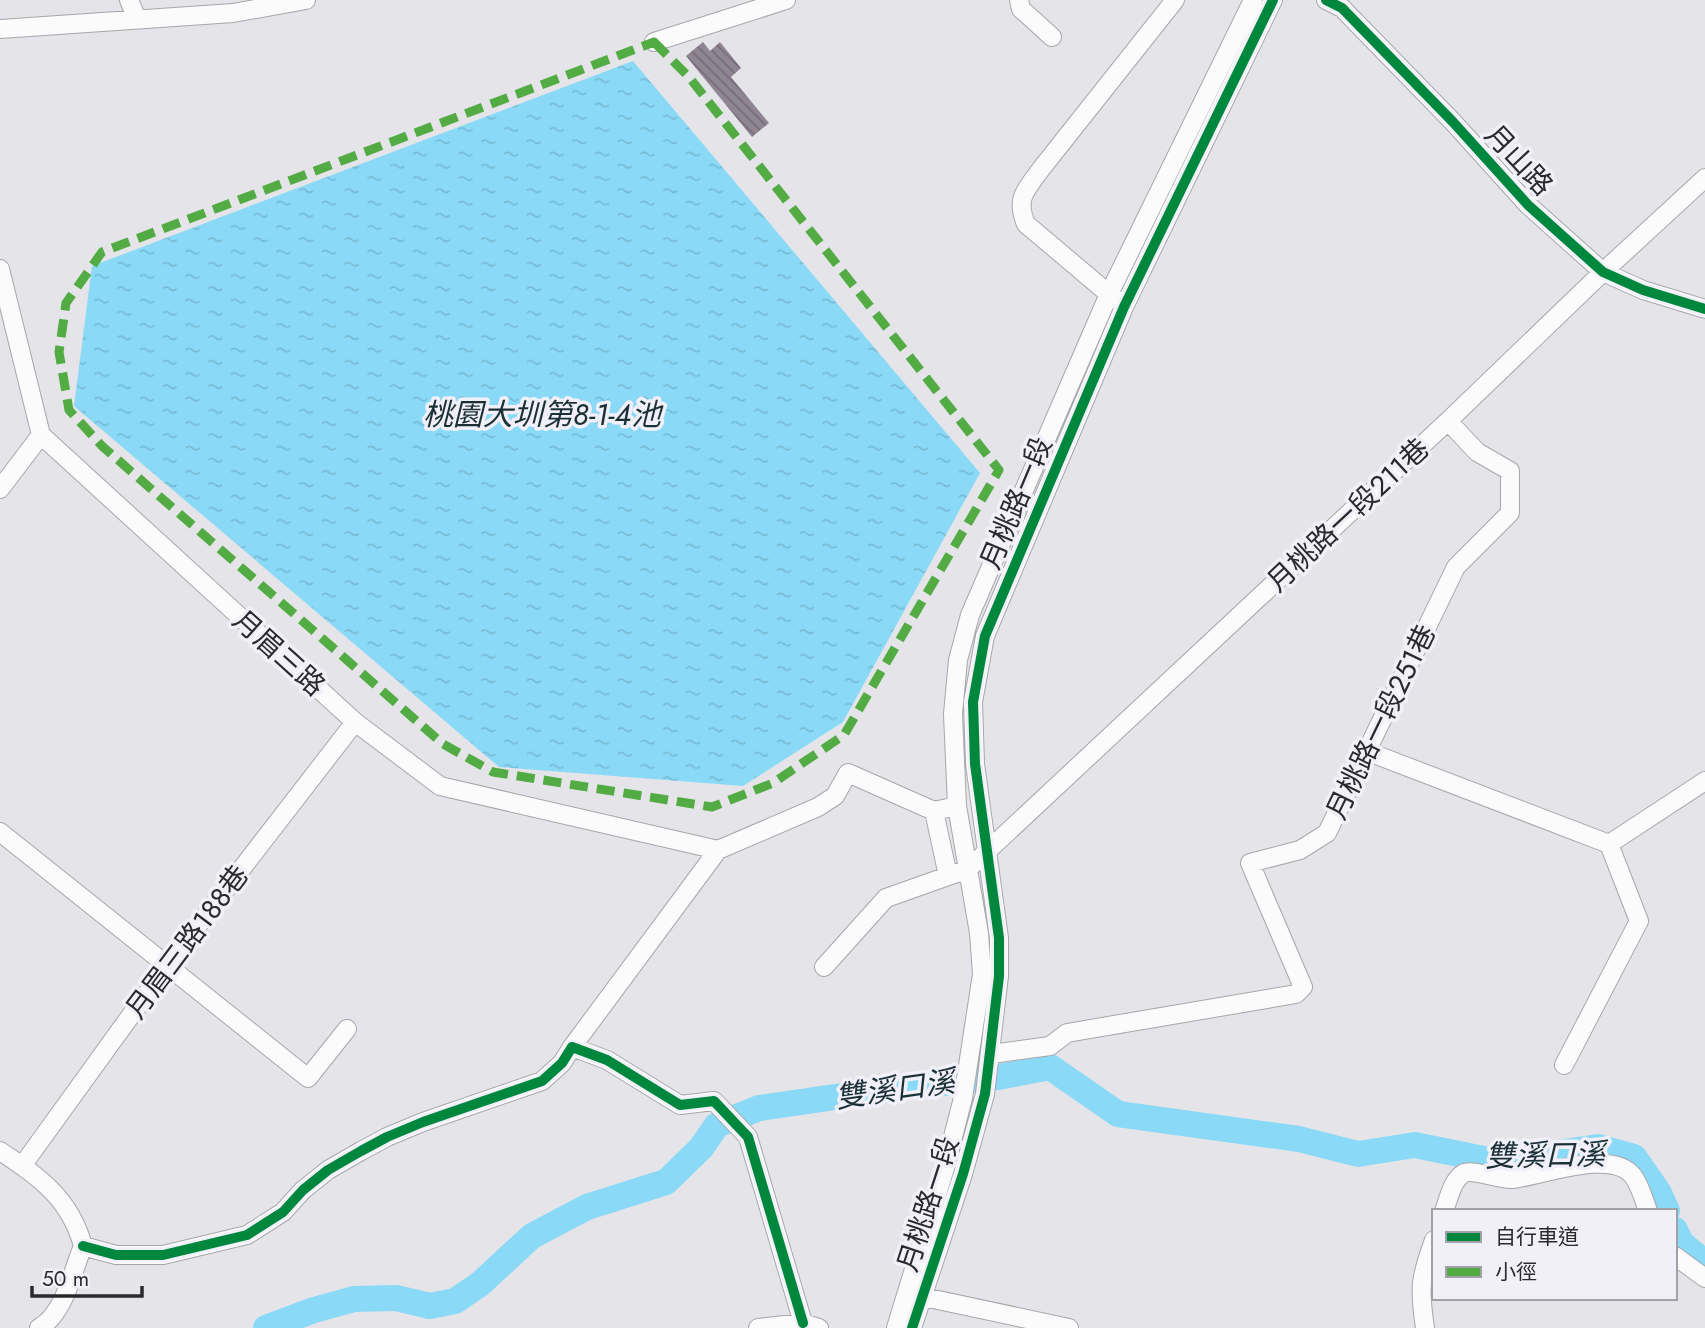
<svg xmlns="http://www.w3.org/2000/svg" width="1705" height="1328" viewBox="0 0 1705 1328" font-family="Jost,'Noto Sans TC',sans-serif">
  <style>
    .water { fill: url(#water-ripples) }
    .lines { fill: none; stroke-linecap: round; stroke-linejoin: round }
    .river { stroke: #8adaf7; stroke-width: 26 }
    .building { fill: url(#building-back-hatch) }
    .minor-casing { stroke: #a7a6aa; stroke-width: 20 }
    .minor { stroke: #fbfbfc; stroke-width: 18 }
    .quiet { stroke: #53ab44; stroke-width: 9; stroke-dasharray: 18 9; stroke-linecap: butt }
    .cycleway-casing { stroke: #f1f0f8; stroke-width: 15 }
    .cycleway { stroke: #00873e; stroke-width: 10 }
    .labels { text-anchor: middle; dominant-baseline: central; stroke-width: 7; stroke-linejoin: round; paint-order: stroke }
    .street-label { font-size: 28px; fill: #2a2a2d; stroke: #f1f0f8 }
    .water-label { font-size: 30px; font-style: italic; fill: #1a2f36; stroke: #f1f0f8 }
  </style>
  <defs>
    <pattern id="water-ripples" width="26" height="14" patternUnits="userSpaceOnUse" patternTransform="scale(1.75)"><rect width="26" height="14" fill="#8adaf7"/><path d="M2 4q2-2 4 0t4 0M15 11q2-2 4 0t4 0" fill="none" stroke="#77bbd4"/></pattern>
    <pattern id="building-back-hatch" width="6" height="6" patternUnits="userSpaceOnUse" patternTransform="scale(1.75)"><rect width="6" height="6" fill="#908593"/><path d="M-1 5l2 2M0 0l6 6M5-1l2 2" fill="none" stroke="#766d78"/></pattern>
  </defs>
  <rect width="100%" height="100%" fill="#e4e4e9"/>
  <path class="water" d="M633,61L980,473L843,722L743,786L499,767L74,406L92,266Z"/>
  <g class="lines">
    <path class="river" d="M1675,1230L1681,1243L1705,1263
      M266,1328L314,1310L354,1299L396,1298L430,1306L455,1301L480,1284L532,1236L587,1207L666,1182L701,1148L717,1125L759,1108L897,1088L998,1077L1050,1067L1118,1114L1299,1139L1358,1154L1415,1145L1498,1162L1598,1147L1634,1157L1659,1193L1667,1211"/>
  </g>
  <path class="building" d="M703,42L710,51L720,42L741,68L731,77L769,123L752,137L686,56Z"/>
  <g class="lines">
    <g class="minor-casing">
      <path id="minor" d="M129,0L137,19
        M1019,0L1021,9L1052,37
        M1326,0L1342,8L1453,122L1528,205L1603,272L1643,290L1705,309
        M0,29L233,13L306,0
        M654,42L786,0
        M0,269L41,435L355,722L440,786L718,850L572,1047
        M1116,300L1026,224C1015,198 1026,190 1041,169L1175,0
        M0,489L41,435
        M1366,751L1609,844
        M934,811L948,876
        M0,832L308,1078L347,1029
        M718,850L818,807L835,796L848,773L934,811L957,806
        M824,967L886,898L968,869L1448,421L1603,272L1705,178
        M991,1054L1050,1046L1067,1033L1296,994L1303,987L1250,863L1300,850L1327,833L1456,567L1510,513V471L1477,452L1448,421
        M1564,1065L1639,921L1609,844L1705,781
        M0,1151C39,1177 70,1198 83,1246
        M22,1166L168,964L355,722
        M1444,1211C1449,1198 1452,1180 1464,1173C1474,1169 1499,1180 1512,1179C1541,1176 1612,1148 1633,1176C1640,1185 1644,1200 1648,1211
        M83,1246L116,1255H163L247,1235L283,1212L303,1190L328,1170L361,1151L387,1137L423,1122L542,1081L562,1063L572,1047L607,1060L680,1105L714,1101L748,1137L803,1323
        M1675,1256L1705,1278
        M910,1294L1069,1328
        M39,1328C65,1313 72,1272 83,1246
        M758,1328L803,1323L819,1328
        M896,1328L945,1168L963,1098L982,974L979,933L957,806L953,714L958,660L970,615L1109,294L1253,0
        M912,1328L963,1174L985,1094L999,976V938L975,764L973,702L985,636L1124,307L1273,0
        M1425,1328C1419,1288 1420,1278 1434,1240"/>
    </g>
    <use href="#minor" class="minor"/>
    <path class="quiet" d="M654,42L689,77L999,470L844,735L773,783L712,807L493,772L443,744L102,446L69,410L59,352L66,303L102,252Z"/>
    <g class="cycleway-casing">
      <path id="cycleway" d="M1326,0L1342,8L1453,122L1528,205L1603,272L1643,290L1705,309
        M83,1246L116,1255H163L247,1235L283,1212L303,1190L328,1170L361,1151L387,1137L423,1122L542,1081L562,1063L572,1047L607,1060L680,1105L714,1101L748,1137L803,1323
        M912,1328L963,1174L985,1094L999,976V938L975,764L973,702L985,636L1124,307L1273,0"/>
    </g>
    <use href="#cycleway" class="cycleway"/>
  </g>
  <g class="labels">
    <g class="street-label">
      <text transform="translate(1519 160) rotate(47)">月山路</text>
      <text transform="translate(1016 503) rotate(-67)">月桃路一段</text>
      <text transform="translate(1348 515) rotate(-43)">月桃路一段211巷</text>
      <text transform="translate(279 653) rotate(42)">月眉三路</text>
      <text transform="translate(1381 722) rotate(-64)">月桃路一段251巷</text>
      <text transform="translate(187 942) rotate(-53)">月眉三路188巷</text>
      <text transform="translate(928 1204) rotate(-72)">月桃路一段</text>
    </g>
    <g class="water-label">
      <text x="542" y="414">桃園大圳第8-1-4池</text>
      <text transform="translate(895 1089) rotate(-8)">雙溪口溪</text>
      <text transform="translate(1545 1155) rotate(-1)">雙溪口溪</text>
    </g>
  </g>
  <rect x="1432" y="1209" width="245" height="91" fill="#f1f0f8" stroke="#a1a1a7" stroke-width="2"/>
  <rect x="1446" y="1232" width="35" height="10" fill="#00873e" stroke="#a1a1a7" stroke-width="2"/>
  <text x="1495" y="1244" font-size="21" fill="#2a2a2d">自行車道</text>
  <rect x="1446" y="1267" width="35" height="10" fill="#53ab44" stroke="#a1a1a7" stroke-width="2"/>
  <text x="1495" y="1279" font-size="21" fill="#2a2a2d">小徑</text>
  <path d="M32 1286v10h110v-10" fill="none" stroke="#2a2a2d" stroke-width="3.5"/>
  <text x="42" y="1286" font-size="21" fill="#2a2a2d" stroke="#f1f0f8" stroke-width="5" paint-order="stroke">50 m</text>
</svg>
